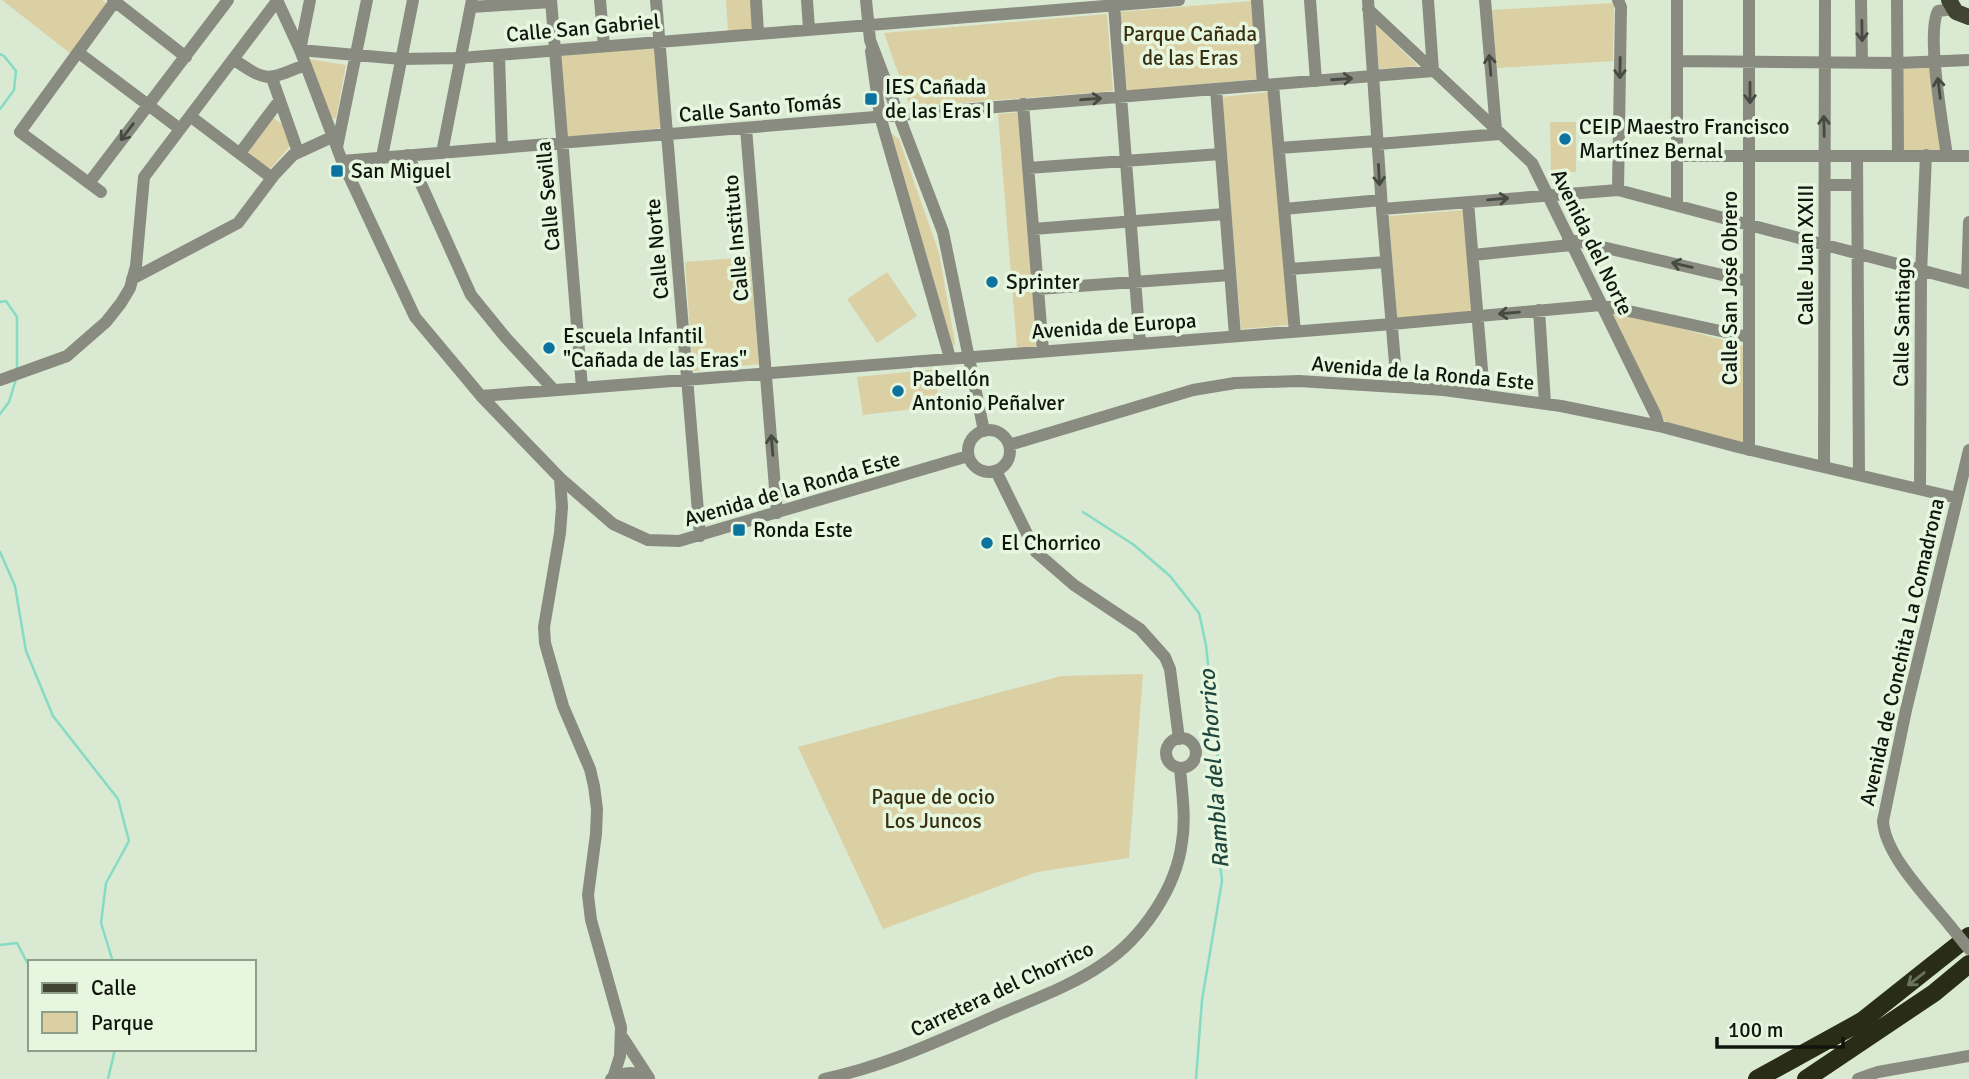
<svg xmlns="http://www.w3.org/2000/svg" width="1969" height="1079" viewBox="0 0 1969 1079" font-family="Signika,sans-serif">
  <style>
    .green { fill: #dbcfa4 }
    .lines { fill: none; stroke-linecap: round; stroke-linejoin: round }
    .stream { stroke: #86dbc5; stroke-width: 2.5 }
    .minor { stroke: #898b80; stroke-width: 12 }
    .major { stroke: #414432; stroke-width: 16 }
    .highway { stroke: #292c17; stroke-width: 18 }
    .minor-bridge { stroke: #898b80; stroke-width: 12 }
    .oneway { stroke: #464a41 }
    .oneway2 { stroke: #6c735d }
    .poi-dot { fill: #0c729e; stroke: #e7f7df; stroke-width: 2.5 }
    .labels { text-anchor: middle; dominant-baseline: central; stroke-width: 7; stroke-linejoin: round; paint-order: stroke }
    .street-label { font-size: 21px; fill: #10150d; stroke: #e7f7df }
    .park-label { font-size: 21px; fill: #383011; stroke: #e7f7df }
    .poi-label { font-size: 21px; fill: #10150d; stroke: #e7f7df; text-anchor: start }
    .water-label { font-size: 23px; font-style: italic; fill: #20463d; stroke: #e7f7df }
  </style>
  <rect width="100%" height="100%" fill="#dae9d2"/>
  <path class="green" d="M2,0H102L107,4L71,54Z
    M726,0H752L754,29L728,31Z
    M1252,1L1259,79L1127,91L1120,12Z
    M1614,3L1613,61L1497,68L1492,10Z
    M1107,14L1113,91L910,107L884,33Z
    M1375,24L1418,66L1379,69Z
    M656,47L662,128L566,137L561,56Z
    M308,59L346,65L336,118H330Z
    M1900,66H1933L1941,150L1901,151Z
    M1269,92L1289,325L1241,329L1222,97Z
    M1020,112L1040,346L1017,348L998,114Z
    M272,117L282,124L290,146L270,169L246,151Z
    M1550,122H1576V172L1551,173Z
    M888,131L899,139L939,253L955,343L953,347Z
    M1465,210L1474,315L1397,321L1389,216Z
    M750,257L759,364L693,371L685,262Z
    M887,272L917,316L877,343L847,299Z
    M1617,311L1745,346V443L1667,426L1612,315Z
    M937,369L938,406L863,415L857,377Z
    M1143,674L1129,858L1037,872L883,929L798,747L1061,676Z"/>
  <g class="lines">
    <path class="stream" d="M0,54L4,56L16,71L14,90L0,109
      M0,302L6,301L17,317V370
      M0,414L9,402L16,379
      M1083,512L1134,545L1170,576L1199,613L1206,645L1218,759L1213,799L1222,881L1202,1000L1196,1079
      M0,552L15,586L26,651L53,716L118,799L129,841L106,883L101,923L113,962
      M0,945L17,943L30,968
      M108,1079L115,1049"/>
    <path class="minor" d="M113,0L186,57
      M277,0L300,50L342,161L415,317L481,396L560,478L613,524L648,540L679,541L968,456
      M310,0L300,50L401,59L461,58L1179,0
      M551,0L582,388
      M600,0L604,46
      M656,0L700,536
      M756,0L758,33
      M807,0L809,29
      M866,0L870,40L943,232L984,431
      M1257,0L1263,85
      M1310,0L1316,81
      M1368,0L1382,209L1397,387
      M1485,0L1496,130
      M1618,0L1621,7L1618,190
      M1861,0L1862,63
      M1897,0L1898,155
      M1114,5L1140,344
      M471,7L551,2
      M1368,9L1532,163L1655,414L1659,426
      M871,51L880,116L950,358
      M79,53L180,129
      M499,55L502,148
      M233,59C268,83 267,80 305,65
      M1678,61L1898,63L1969,60
      M272,78L298,152
      M1273,85L1295,332
      M1216,89L1235,336
      M1023,104L1043,351
      M190,116L272,178
      M746,128L777,513
      M1378,144L1500,134
      M337,147L367,0
      M1279,148L1377,141
      M240,153L279,101
      M442,153L472,0
      M408,155L471,295L506,338L554,390
      M1678,156H1969
      M1857,156L1859,475
      M1947,156C1943,127 1926,33 1938,11L1953,9
      M382,157L413,0
      M342,161L1433,71L1428,0
      M1028,168L1221,154
      M89,183L228,0
      M1825,185H1857
      M101,192L20,132L116,0
      M1468,202L1484,394
      M1677,204V0
      M1284,209L1381,200
      M1382,209L1618,190L1969,283
      M1033,229L1225,214
      M1568,239L1748,281
      M1473,255L1571,245
      M1290,269L1386,262
      M132,279L238,223L275,174L293,155L332,137
      M1967,282L1969,222
      M1038,289L1230,275
      M1539,310L1545,403
      M0,380L67,356L106,322L121,303L130,288L136,266L144,177L277,1
      M481,396L1392,324L1601,305L1748,337
      M968 451a21 21 0 1 1 42 0a21 21 0 1 1-42 0Z
      M1009,445L1193,390L1235,383L1299,381L1444,390L1561,406L1659,426L1738,447L1957,498
      M1749,450V0
      M1824,467L1825,0
      M996,471L1036,552L1074,585L1140,629L1165,657L1170,669L1179,739
      M560,478L562,507L560,533L544,627L545,643L563,706L590,769L594,786L597,809L596,834L588,895L591,920L621,1027L620,1056L613,1078
      M1920,489L1921,274L1926,155
      M1166 753a15 15 0 1 1 30 0a15 15 0 1 1-30 0Z
      M1951,927C1929,899 1885,856 1883,821L1906,710L1969,450
      M623,1038L649,1078
      M611,1079C625,1071 636,1071 649,1079
      M824,1079C885,1066 936,1042 993,1017C1029,1001 1070,987 1103,964C1142,938 1176,889 1182,842C1186,818 1182,792 1180,768
      M1858,1079L1878,1072L1969,1056"/>
    <path class="major" d="M1949,0L1956,12L1969,17"/>
    <path class="highway" d="M1757,1079L1862,1021L1969,936
      M1806,1079L1934,993L1969,964"/>
    <path class="minor-bridge" d="M1951,927L1969,949"/>
  </g>
  <defs><path id="oneway-shaft" d="M-6 0H5M1.5-3L5.5 0L1.5 3" fill="none" stroke-width="1.6" stroke-linecap="round" stroke-linejoin="round" transform="scale(1.75)"/></defs>
  <g class="oneway">
    <use href="#oneway-shaft" transform="translate(1862 31) rotate(89)"/>
    <use href="#oneway-shaft" transform="translate(1490 65) rotate(-95)"/>
    <use href="#oneway-shaft" transform="translate(1620 68) rotate(91)"/>
    <use href="#oneway-shaft" transform="translate(1342 79) rotate(-4)"/>
    <use href="#oneway-shaft" transform="translate(1939 88) rotate(-97)"/>
    <use href="#oneway-shaft" transform="translate(1750 93) rotate(90)"/>
    <use href="#oneway-shaft" transform="translate(1091 99) rotate(-4)"/>
    <use href="#oneway-shaft" transform="translate(1824 126) rotate(-91)"/>
    <use href="#oneway-shaft" transform="translate(127 132) rotate(127)"/>
    <use href="#oneway-shaft" transform="translate(1379 175) rotate(87)"/>
    <use href="#oneway-shaft" transform="translate(1498 199) rotate(-5)"/>
    <use href="#oneway-shaft" transform="translate(1682 265) rotate(-167)"/>
    <use href="#oneway-shaft" transform="translate(1509 313) rotate(175)"/>
    <use href="#oneway-shaft" transform="translate(772 445) rotate(-95)"/>
  </g>
  <use class="oneway2" href="#oneway-shaft" transform="translate(1916 979) rotate(142)"/>
  <g class="poi-dot">
    <rect x="864" y="92" width="14" height="14" rx="3.5"/>
    <circle cx="1565" cy="139" r="7"/>
    <rect x="330" y="164" width="14" height="14" rx="3.5"/>
    <circle cx="992" cy="282" r="7"/>
    <circle cx="549" cy="348" r="7"/>
    <circle cx="898" cy="391" r="7"/>
    <rect x="732" y="523" width="14" height="14" rx="3.5"/>
    <circle cx="987" cy="543" r="7"/>
  </g>
  <g class="labels">
    <g class="street-label">
      <text transform="translate(583 28) rotate(-5)">Calle San Gabriel</text>
      <text transform="translate(760 108) rotate(-5)">Calle Santo Tomás</text>
      <text transform="translate(548 196) rotate(-95)">Calle Sevilla</text>
      <text transform="translate(736 238) rotate(-95)">Calle Instituto</text>
      <text transform="translate(1592 242) rotate(64)">Avenida del Norte</text>
      <text transform="translate(657 249) rotate(-95)">Calle Norte</text>
      <text transform="translate(1806 255) rotate(-90)">Calle Juan XXIII</text>
      <text transform="translate(1730 288) rotate(-90)">Calle San José Obrero</text>
      <text transform="translate(1902 322) rotate(-89)">Calle Santiago</text>
      <text transform="translate(1114 326) rotate(-4)">Avenida de Europa</text>
      <text transform="translate(1423 373) rotate(5)">Avenida de la Ronda Este</text>
      <text transform="translate(792 489) rotate(-16)">Avenida de la Ronda Este</text>
      <text transform="translate(1902 652) rotate(-77)">Avenida de Conchita La Comadrona</text>
      <text transform="translate(1002 989) rotate(-25)">Carretera del Chorrico</text>
    </g>
    <g class="park-label">
      <text x="1190" y="34">Parque Cañada<tspan x="1190" dy="24">de las Eras</tspan></text>
      <text x="933" y="797">Paque de ocio<tspan x="933" dy="24">Los Juncos</tspan></text>
    </g>
    <g class="poi-label">
      <text x="885" y="87">IES Cañada<tspan x="885" dy="24">de las Eras I</tspan></text>
      <text x="1579" y="127">CEIP Maestro Francisco<tspan x="1579" dy="24">Martínez Bernal</tspan></text>
      <text x="351" y="171">San Miguel</text>
      <text x="1006" y="282">Sprinter</text>
      <text x="563" y="336">Escuela Infantil<tspan x="563" dy="24">"Cañada de las Eras"</tspan></text>
      <text x="912" y="379">Pabellón<tspan x="912" dy="24">Antonio Peñalver</tspan></text>
      <text x="753" y="530">Ronda Este</text>
      <text x="1001" y="543">El Chorrico</text>
    </g>
    <g class="water-label">
      <text transform="translate(1214 769) rotate(-94)">Rambla del Chorrico</text>
    </g>
  </g>
  <rect x="28" y="960" width="228" height="91" fill="#e7f7df" stroke="#919d8b" stroke-width="2"/>
  <rect x="42" y="983" width="35" height="10" fill="#414432" stroke="#919d8b" stroke-width="2"/>
  <text x="91" y="995" font-size="21" fill="#10150d">Calle</text>
  <rect x="42" y="1012" width="35" height="21" fill="#dbcfa4" stroke="#919d8b" stroke-width="2"/>
  <text x="91" y="1030" font-size="21" fill="#10150d">Parque</text>
  <path d="M1717 1037v10h126v-10" fill="none" stroke="#10150d" stroke-width="3.5"/>
  <text x="1728" y="1037" font-size="21" fill="#10150d" stroke="#e7f7df" stroke-width="5" paint-order="stroke">100 m</text>
</svg>
